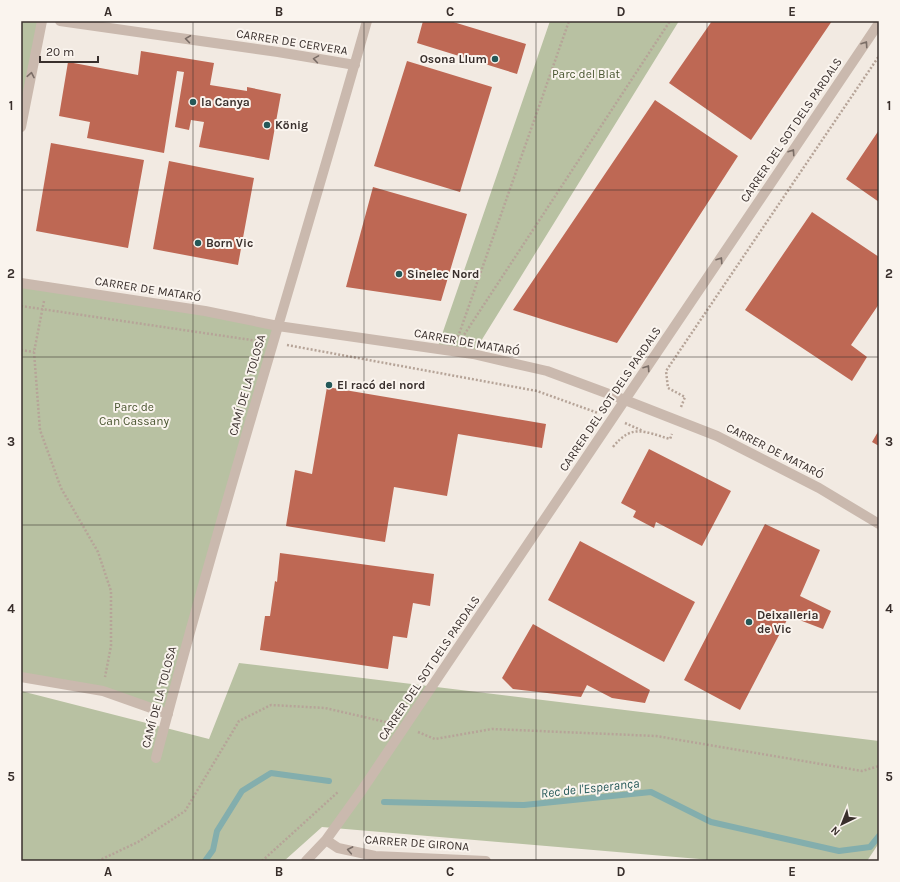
<svg xmlns="http://www.w3.org/2000/svg" width="900" height="882" viewBox="0 0 900 882" font-family="Karla,sans-serif">
  <style>
    .green { fill: #b8c1a2 }
    .lines { fill: none; stroke-linecap: round; stroke-linejoin: round }
    .stream { stroke: #83aead; stroke-width: 6 }
    .building { fill: #be6854 }
    .path { stroke: #b6a498; stroke-width: 2.5; stroke-dasharray: 2 2; stroke-linecap: butt }
    .minor { stroke: #cab9ae; stroke-width: 10 }
    .oneway { stroke: #7a6d66 }
    .grid { fill: none; stroke: #392f2c; stroke-width: 1; stroke-opacity: 0.55 }
    .poi-dot { fill: #245858; stroke: #faf4ee; stroke-width: 1.5 }
    .labels { text-anchor: middle; dominant-baseline: central; stroke-width: 4; stroke-linejoin: round; paint-order: stroke }
    .street-label { font-size: 12px; fill: #392f2c; stroke: #faf4ee }
    .poi-label { font-size: 12px; font-weight: bold; fill: #392f2c; stroke: #faf4ee; text-anchor: start }
    .park-label { font-size: 12px; fill: #4a5631; stroke: #faf4ee }
    .water-label { font-size: 13px; font-style: italic; fill: #245858; stroke: #faf4ee }
    .neatline { fill: none; stroke: #392f2c; stroke-width: 1.5 }
    .grid-label { font-size: 13px; text-anchor: middle; font-weight: bold; fill: #392f2c }
  </style>
  <rect width="100%" height="100%" fill="#f2eae2"/>
  <path class="green" d="M21,21H42L21,127Z
    M550,21H679L473,354L437,349Z
    M21,283L278,326L168,714L103,691L21,677Z
    M239,663L879,741V843L867,861H723L322,827L284,861H21V691L209,739Z"/>
  <g class="lines">
    <path class="stream" d="M384,802L524,805L651,792L711,822L839,851L870,847L879,836
      M205,861L213,850L217,831L242,791L271,773L329,781"/>
  </g>
  <path class="building" d="M423,21H450L526,44L517,74L417,43Z
    M712,21H832L751,140L669,83Z
    M141,51L214,63L210,85L247,91V87L281,94L269,160L199,147L204,122L191,120L189,130L175,127L184,72L177,71L164,153L87,138L90,122L59,116L68,62L138,75Z
    M407,61L492,87L460,192L374,166Z
    M655,100L738,156L617,343L513,310Z
    M879,130V202L846,179Z
    M51,143L144,160L128,248L36,231Z
    M169,161L254,178L238,265L153,249Z
    M373,187L467,214L441,301L346,287Z
    M812,212L879,257V304L851,345L867,357L852,381L745,310Z
    M327,387L546,424L542,448L458,434L447,496L394,487L385,542L286,526L295,470L312,474Z
    M879,430V446L872,442Z
    M649,449L731,491L702,546L656,522L654,528L633,517L636,511L621,503Z
    M765,524L820,550L800,596L831,611L823,629L789,616L740,710L684,680Z
    M580,541L695,602L664,662L548,600Z
    M280,553L434,574L430,606L413,603L407,638L393,636L388,669L260,650L265,616H270L275,581L277,582Z
    M533,624L650,690L645,703L612,698L587,685L581,697L513,689L502,678Z"/>
  <g class="lines">
    <path class="path" d="M44,301L34,352L40,430L61,488L98,552L111,591V646L105,677
      M21,306L258,341
      M458,337L569,21
      M462,338L670,21
      M287,345L537,391L598,413
      M21,350L34,352
      M681,407L685,397L668,388L666,371L879,56
      M625,423L643,431
      M613,447C632,423 645,432 670,439L672,434
      M418,732L435,739L492,729L656,736L862,771L879,766
      M98,861L138,842L185,811L239,721L271,705L325,708L390,723
      M262,861L338,792"/>
    <path class="minor" d="M60,21L278,52L355,65
      M21,127L42,21
      M21,283L205,311L278,326L473,354L547,371L625,400L717,436L819,488L879,524
      M21,677L103,691L168,714
      M156,758C221,510 297,267 367,21
      M326,840L338,848L375,856L486,861
      M306,861L326,840L362,790L879,23"/>
  </g>
  <defs><path id="oneway-chevron" d="M-2-3.5L2.5 0L-2 3.5" fill="none" stroke-width="1.6" stroke-linecap="round" stroke-linejoin="round"/></defs>
  <g class="oneway">
    <use href="#oneway-chevron" transform="translate(188 39) rotate(-172)"/>
    <use href="#oneway-chevron" transform="translate(865 44) rotate(-56)"/>
    <use href="#oneway-chevron" transform="translate(316 59) rotate(-171)"/>
    <use href="#oneway-chevron" transform="translate(31 75) rotate(-79)"/>
    <use href="#oneway-chevron" transform="translate(792 152) rotate(-56)"/>
    <use href="#oneway-chevron" transform="translate(720 260) rotate(-56)"/>
    <use href="#oneway-chevron" transform="translate(647 368) rotate(-56)"/>
    <use href="#oneway-chevron" transform="translate(350 850) rotate(-169)"/>
  </g>
  <path class="grid" d="M193,21V861M364,21V861M536,21V861M707,21V861M21,190H879M21,357H879M21,525H879M21,692H879"/>
  <g class="poi-dot">
    <circle cx="495" cy="59" r="4"/>
    <circle cx="193" cy="102" r="4"/>
    <circle cx="267" cy="125" r="4"/>
    <circle cx="198" cy="243" r="4"/>
    <circle cx="399" cy="274" r="4"/>
    <circle cx="329" cy="385" r="4"/>
    <circle cx="749" cy="622" r="4"/>
  </g>
  <g class="labels">
    <g class="street-label">
      <text transform="translate(292 42) rotate(9)">CARRER DE CERVERA</text>
      <text transform="translate(791 130) rotate(-56)">CARRER DEL SOT DELS PARDALS</text>
      <text transform="translate(148 289) rotate(9)">CARRER DE MATARÓ</text>
      <text transform="translate(467 342) rotate(10)">CARRER DE MATARÓ</text>
      <text transform="translate(247 385) rotate(-74)">CAMÍ DE LA TOLOSA</text>
      <text transform="translate(610 399) rotate(-56)">CARRER DEL SOT DELS PARDALS</text>
      <text transform="translate(775 451) rotate(27)">CARRER DE MATARÓ</text>
      <text transform="translate(429 668) rotate(-56)">CARRER DEL SOT DELS PARDALS</text>
      <text transform="translate(159 697) rotate(-75)">CAMÍ DE LA TOLOSA</text>
      <text transform="translate(417 843) rotate(4)">CARRER DE GIRONA</text>
    </g>
    <g class="poi-label">
      <text x="487" y="59" text-anchor="end">Osona Llum</text>
      <text x="201" y="102">la Canya</text>
      <text x="275" y="125">König</text>
      <text x="206" y="243">Born Vic</text>
      <text x="407" y="274">Sinelec Nord</text>
      <text x="337" y="385">El racó del nord</text>
      <text x="757" y="615">Deixalleria<tspan x="757" dy="14">de Vic</tspan></text>
    </g>
    <g class="park-label">
      <text x="586" y="74">Parc del Blat</text>
      <text x="134" y="407">Parc de<tspan x="134" dy="14">Can Cassany</tspan></text>
    </g>
    <g class="water-label">
      <text transform="translate(590 788) rotate(-6)">Rec de l'Esperança</text>
    </g>
  </g>
  <rect width="900" height="882" fill="none" stroke="#faf4ee" stroke-width="44"/>
  <g transform="translate(842 824) rotate(223)" stroke="#faf4ee" stroke-width="3" paint-order="stroke">
  <path d="M0-3L7 15L0 10L-7 15Z" fill="#392f2c"/>
  <text y="-6" font-size="11" font-weight="bold" text-anchor="middle" fill="#392f2c">N</text>
  </g>
  <path d="M40 56v6h58v-6" fill="none" stroke="#392f2c" stroke-width="2"/>
  <text x="46" y="56" font-size="12" fill="#392f2c" stroke="#faf4ee" stroke-width="3" paint-order="stroke">20 m</text>
  <rect x="22" y="22" width="856" height="838" class="neatline"/>
  <g class="grid-label">
    <text x="108" y="16">A</text>
    <text x="279" y="16">B</text>
    <text x="450" y="16">C</text>
    <text x="621" y="16">D</text>
    <text x="792" y="16">E</text>
    <text x="11" y="110">1</text>
    <text x="889" y="110">1</text>
    <text x="11" y="278">2</text>
    <text x="889" y="278">2</text>
    <text x="11" y="446">3</text>
    <text x="889" y="446">3</text>
    <text x="11" y="613">4</text>
    <text x="889" y="613">4</text>
    <text x="11" y="781">5</text>
    <text x="889" y="781">5</text>
    <text x="108" y="876">A</text>
    <text x="279" y="876">B</text>
    <text x="450" y="876">C</text>
    <text x="621" y="876">D</text>
    <text x="792" y="876">E</text>
  </g>
</svg>
